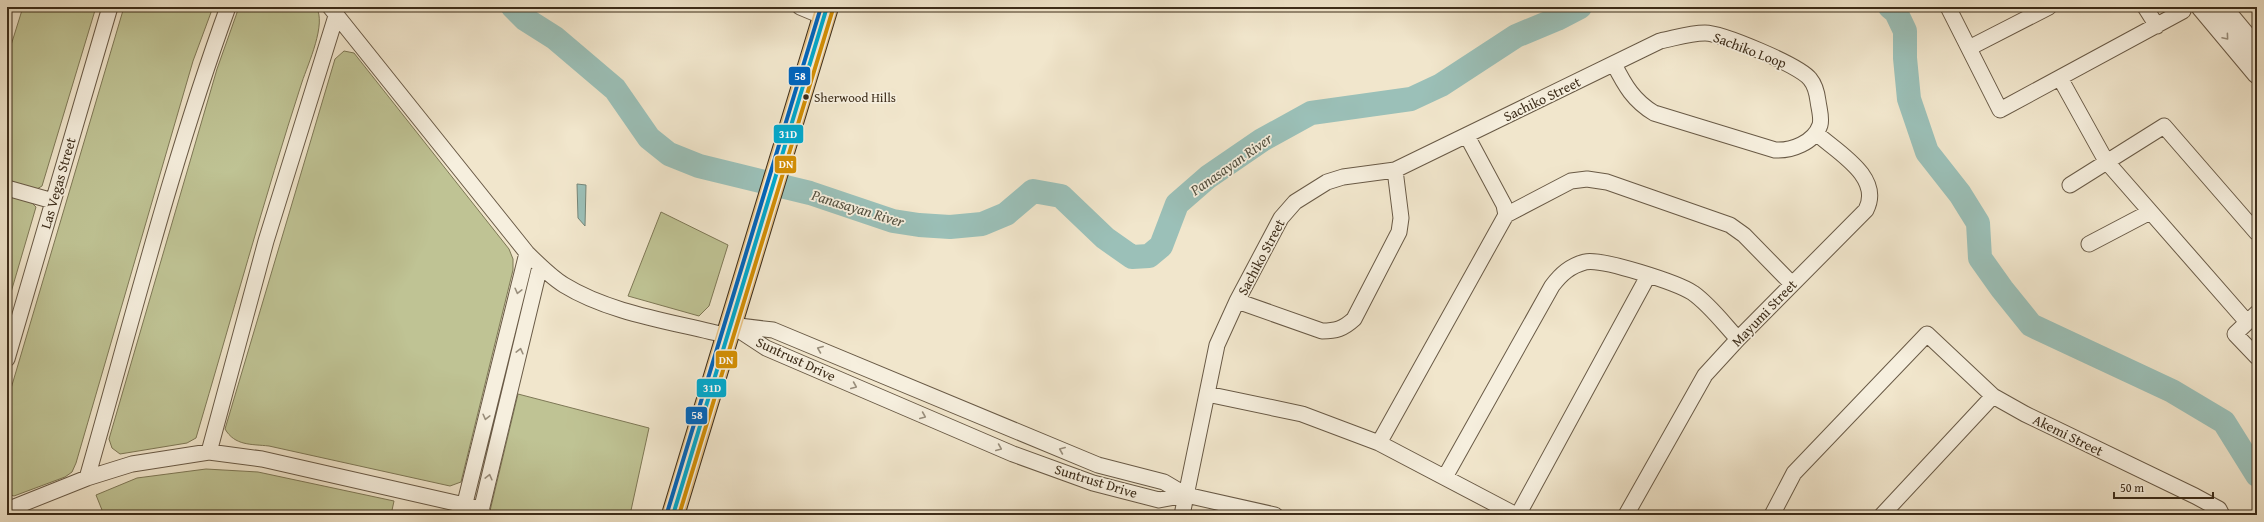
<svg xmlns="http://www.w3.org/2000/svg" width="2264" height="522" viewBox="0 0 2264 522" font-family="'Gentium Book Plus',serif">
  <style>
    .green { fill: #bfc394; stroke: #7e7856 }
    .water { fill: #9bc0b8; stroke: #758578 }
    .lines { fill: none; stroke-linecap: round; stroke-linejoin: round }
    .river { stroke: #9bc0b8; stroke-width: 24 }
    .minor-casing { stroke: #695a46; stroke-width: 17 }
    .tertiary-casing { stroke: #695a46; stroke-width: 21 }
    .primary-casing { stroke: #3c2c19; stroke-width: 24 }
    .minor { stroke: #f6efde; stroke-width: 15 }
    .tertiary { stroke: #f6efde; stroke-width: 19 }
    .primary { stroke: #e8c386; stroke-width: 22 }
    .bus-1-casing { stroke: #f6efde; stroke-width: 7 }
    .bus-2-casing { stroke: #f6efde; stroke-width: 7 }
    .bus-3-casing { stroke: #f6efde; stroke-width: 7 }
    .bus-1 { stroke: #00a9ce; stroke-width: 4 }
    .bus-2 { stroke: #d28e05; stroke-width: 4 }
    .bus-3 { stroke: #0065bd; stroke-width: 4 }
    .oneway { stroke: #998e7c }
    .bus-dot { fill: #3c2c19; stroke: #f6efde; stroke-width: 1.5 }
    .labels { text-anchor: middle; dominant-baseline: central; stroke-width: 3.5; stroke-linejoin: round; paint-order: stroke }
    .bus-label { font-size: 13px; fill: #3c2c19; stroke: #f6efde; text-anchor: start }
    .street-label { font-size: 14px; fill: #3c2c19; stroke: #f6efde }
    .water-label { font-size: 15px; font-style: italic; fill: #545141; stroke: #f6efde }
    .line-badge { stroke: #f6efde; stroke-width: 1.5 }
    .badge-label { font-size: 11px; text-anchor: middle; font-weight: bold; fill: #fff }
  </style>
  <rect width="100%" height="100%" fill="#f1e6cc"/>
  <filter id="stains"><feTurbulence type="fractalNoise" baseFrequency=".005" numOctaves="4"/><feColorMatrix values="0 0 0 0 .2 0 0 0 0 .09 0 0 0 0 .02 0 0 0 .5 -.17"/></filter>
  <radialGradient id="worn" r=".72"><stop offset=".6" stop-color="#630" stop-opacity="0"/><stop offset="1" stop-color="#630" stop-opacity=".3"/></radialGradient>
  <path class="green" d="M23,7H96L42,186L37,189L7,180V58Z
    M124,7H213L193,61L76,463L72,472L65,477L14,496L7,494V402Z
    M239,7H316C327,23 308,64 302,82C264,199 231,320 196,438L187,443L120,454L112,448L109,439L217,69Z
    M344,51L354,53L509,249L513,259V270L461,482L450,486L269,446C251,444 235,446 225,429L335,59Z
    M7,195L32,203L36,207L7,306Z
    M661,212L728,245L709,306L699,316L628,296Z
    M518,394L649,428L630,515H489Z
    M206,469L258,472L394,501L391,515H104L96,495L137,478Z"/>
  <path class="water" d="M577,184L586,185L585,226L578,218Z"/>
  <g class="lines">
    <path class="river" d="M513,7L525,19L555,38L615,89L649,138L669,154L699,166L810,193L893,221L919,225L950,227L982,224L1006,214L1033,191L1061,196L1105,238L1132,257L1149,256L1161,246L1177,204L1208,177L1262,140L1311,113L1411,99L1441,85L1516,36L1557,19L1580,7
      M1890,7L1896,12L1905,31V58L1909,99L1927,152L1960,194L1978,223L1980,258L2002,289L2031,325L2172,391L2224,422L2257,475"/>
    <g class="minor-casing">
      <path id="minor" d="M330,7L527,253C539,265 551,277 564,285C611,314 675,322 728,336
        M800,7L824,17
        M1948,7L2000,110L2183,11
        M2145,7L2157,26
        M1969,48L2049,7
        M2060,78L2106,161L2247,322
        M2070,185L2164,126L2257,233
        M7,188L53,201
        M1506,215L1571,181L1587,179L1607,182L1730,225L1744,235L1792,284
        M2089,244L2150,212
        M1237,301L1322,331C1336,331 1343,329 1354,319L1399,232L1401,218L1395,170
        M2257,313L2235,334L2257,357
        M731,325L773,330L1098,465L1164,482L1186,495L1275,515
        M734,327L766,348L1013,454L1093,483L1159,500L1186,495
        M7,359L110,7
        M1207,394L1302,414L1379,443L1516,515
        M1379,443L1506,215L1504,205L1467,136
        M209,452L266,241L336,16
        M1445,477L1552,286C1561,274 1570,266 1585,262C1602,258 1678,283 1693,293C1710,305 1724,324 1738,339
        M87,478C132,321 172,161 228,7
        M7,510L87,478L132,464L209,452L262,459L482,509
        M462,515L527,253
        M480,515L540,266
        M1182,515L1217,345L1237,301L1281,218L1295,202L1327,182L1343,177L1395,170L1660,41C1675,38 1690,33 1705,33C1722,33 1799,65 1810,79C1815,85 1817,93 1818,101C1819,109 1822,118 1820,125C1814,143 1791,151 1775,150L1654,113C1634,101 1625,86 1614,64
        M1518,515L1648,276
        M1626,515L1705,375L1738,339L1866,210C1883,177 1837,152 1816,133
        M1772,515L1794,473L1927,334L1993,396L2025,414L2195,496L2219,509L2222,515
        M1882,515L1993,396"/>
    </g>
    <g class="tertiary-casing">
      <path id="tertiary" d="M2201,7L2257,74
        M2222,7L2257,49"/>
    </g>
    <g class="primary-casing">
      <path id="primary" d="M673,515L827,7"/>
    </g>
    <use href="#minor" class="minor"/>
    <use href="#tertiary" class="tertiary"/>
    <use href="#primary" class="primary"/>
    <g class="bus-1-casing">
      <path id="bus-1" d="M673,515L827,7"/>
    </g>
    <g class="bus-2-casing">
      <path id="bus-2" d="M679,515L833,9"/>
    </g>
    <g class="bus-3-casing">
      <path id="bus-3" d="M667,513L821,7"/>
    </g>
    <use href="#bus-1" class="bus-1"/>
    <use href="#bus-2" class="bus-2"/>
    <use href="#bus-3" class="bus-3"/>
  </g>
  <defs><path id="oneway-chevron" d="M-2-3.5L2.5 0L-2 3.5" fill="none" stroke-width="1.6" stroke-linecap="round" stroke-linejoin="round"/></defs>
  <g class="oneway">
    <use href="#oneway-chevron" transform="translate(2226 37) rotate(50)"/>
    <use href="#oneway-chevron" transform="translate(518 291) rotate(104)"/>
    <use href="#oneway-chevron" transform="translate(820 349) rotate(-158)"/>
    <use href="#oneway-chevron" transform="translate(520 351) rotate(-76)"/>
    <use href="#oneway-chevron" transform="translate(854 386) rotate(23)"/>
    <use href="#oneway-chevron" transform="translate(923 416) rotate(23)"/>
    <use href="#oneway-chevron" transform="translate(486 417) rotate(104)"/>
    <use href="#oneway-chevron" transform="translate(999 448) rotate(23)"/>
    <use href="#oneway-chevron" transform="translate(1062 450) rotate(-157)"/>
    <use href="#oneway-chevron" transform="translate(489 477) rotate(-76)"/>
  </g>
  <circle class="bus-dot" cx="806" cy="97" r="3.5"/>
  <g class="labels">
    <g class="bus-label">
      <text x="814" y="97">Sherwood Hills</text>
    </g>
    <g class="street-label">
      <text transform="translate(1750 50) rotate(21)">Sachiko Loop</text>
      <text transform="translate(1542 99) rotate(-26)">Sachiko Street</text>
      <text transform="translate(58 183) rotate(-74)">Las Vegas Street</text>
      <text transform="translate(1261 257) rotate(-62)">Sachiko Street</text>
      <text transform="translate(1764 313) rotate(-46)">Mayumi Street</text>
      <text transform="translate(796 359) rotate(25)">Suntrust Drive</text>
      <text transform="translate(2068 435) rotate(26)">Akemi Street</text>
      <text transform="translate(1096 481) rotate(17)">Suntrust Drive</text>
    </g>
    <g class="water-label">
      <text transform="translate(1231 164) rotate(-35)">Panasayan River</text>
      <text transform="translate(858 208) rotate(17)">Panasayan River</text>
    </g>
  </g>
  <g class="line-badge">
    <rect x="788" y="66" width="23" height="20" rx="4" fill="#0065bd"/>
    <rect x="773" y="124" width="31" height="20" rx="4" fill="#00a9ce"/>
    <rect x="774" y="155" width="23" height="19" rx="4" fill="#d28e05"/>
    <rect x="715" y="350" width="23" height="19" rx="4" fill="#d28e05"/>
    <rect x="696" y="378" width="31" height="20" rx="4" fill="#00a9ce"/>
    <rect x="685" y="406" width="23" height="19" rx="4" fill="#0065bd"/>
  </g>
  <g class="badge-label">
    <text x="800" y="80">58</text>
    <text x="788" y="138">31D</text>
    <text x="786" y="168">DN</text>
    <text x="726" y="364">DN</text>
    <text x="712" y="392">31D</text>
    <text x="697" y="419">58</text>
  </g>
  <rect width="2264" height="522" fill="none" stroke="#f1e6cc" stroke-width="24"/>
  <rect x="8" y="8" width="2248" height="506" fill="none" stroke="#3c2c19" stroke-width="2"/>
  <rect x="12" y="12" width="2240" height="498" fill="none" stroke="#3c2c19"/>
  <path d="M2114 492v6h99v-6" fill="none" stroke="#3c2c19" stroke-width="2"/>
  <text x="2120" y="492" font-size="12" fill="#3c2c19" stroke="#f6efde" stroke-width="3" paint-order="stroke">50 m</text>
  <rect width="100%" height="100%" filter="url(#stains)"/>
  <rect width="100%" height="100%" fill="url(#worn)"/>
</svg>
